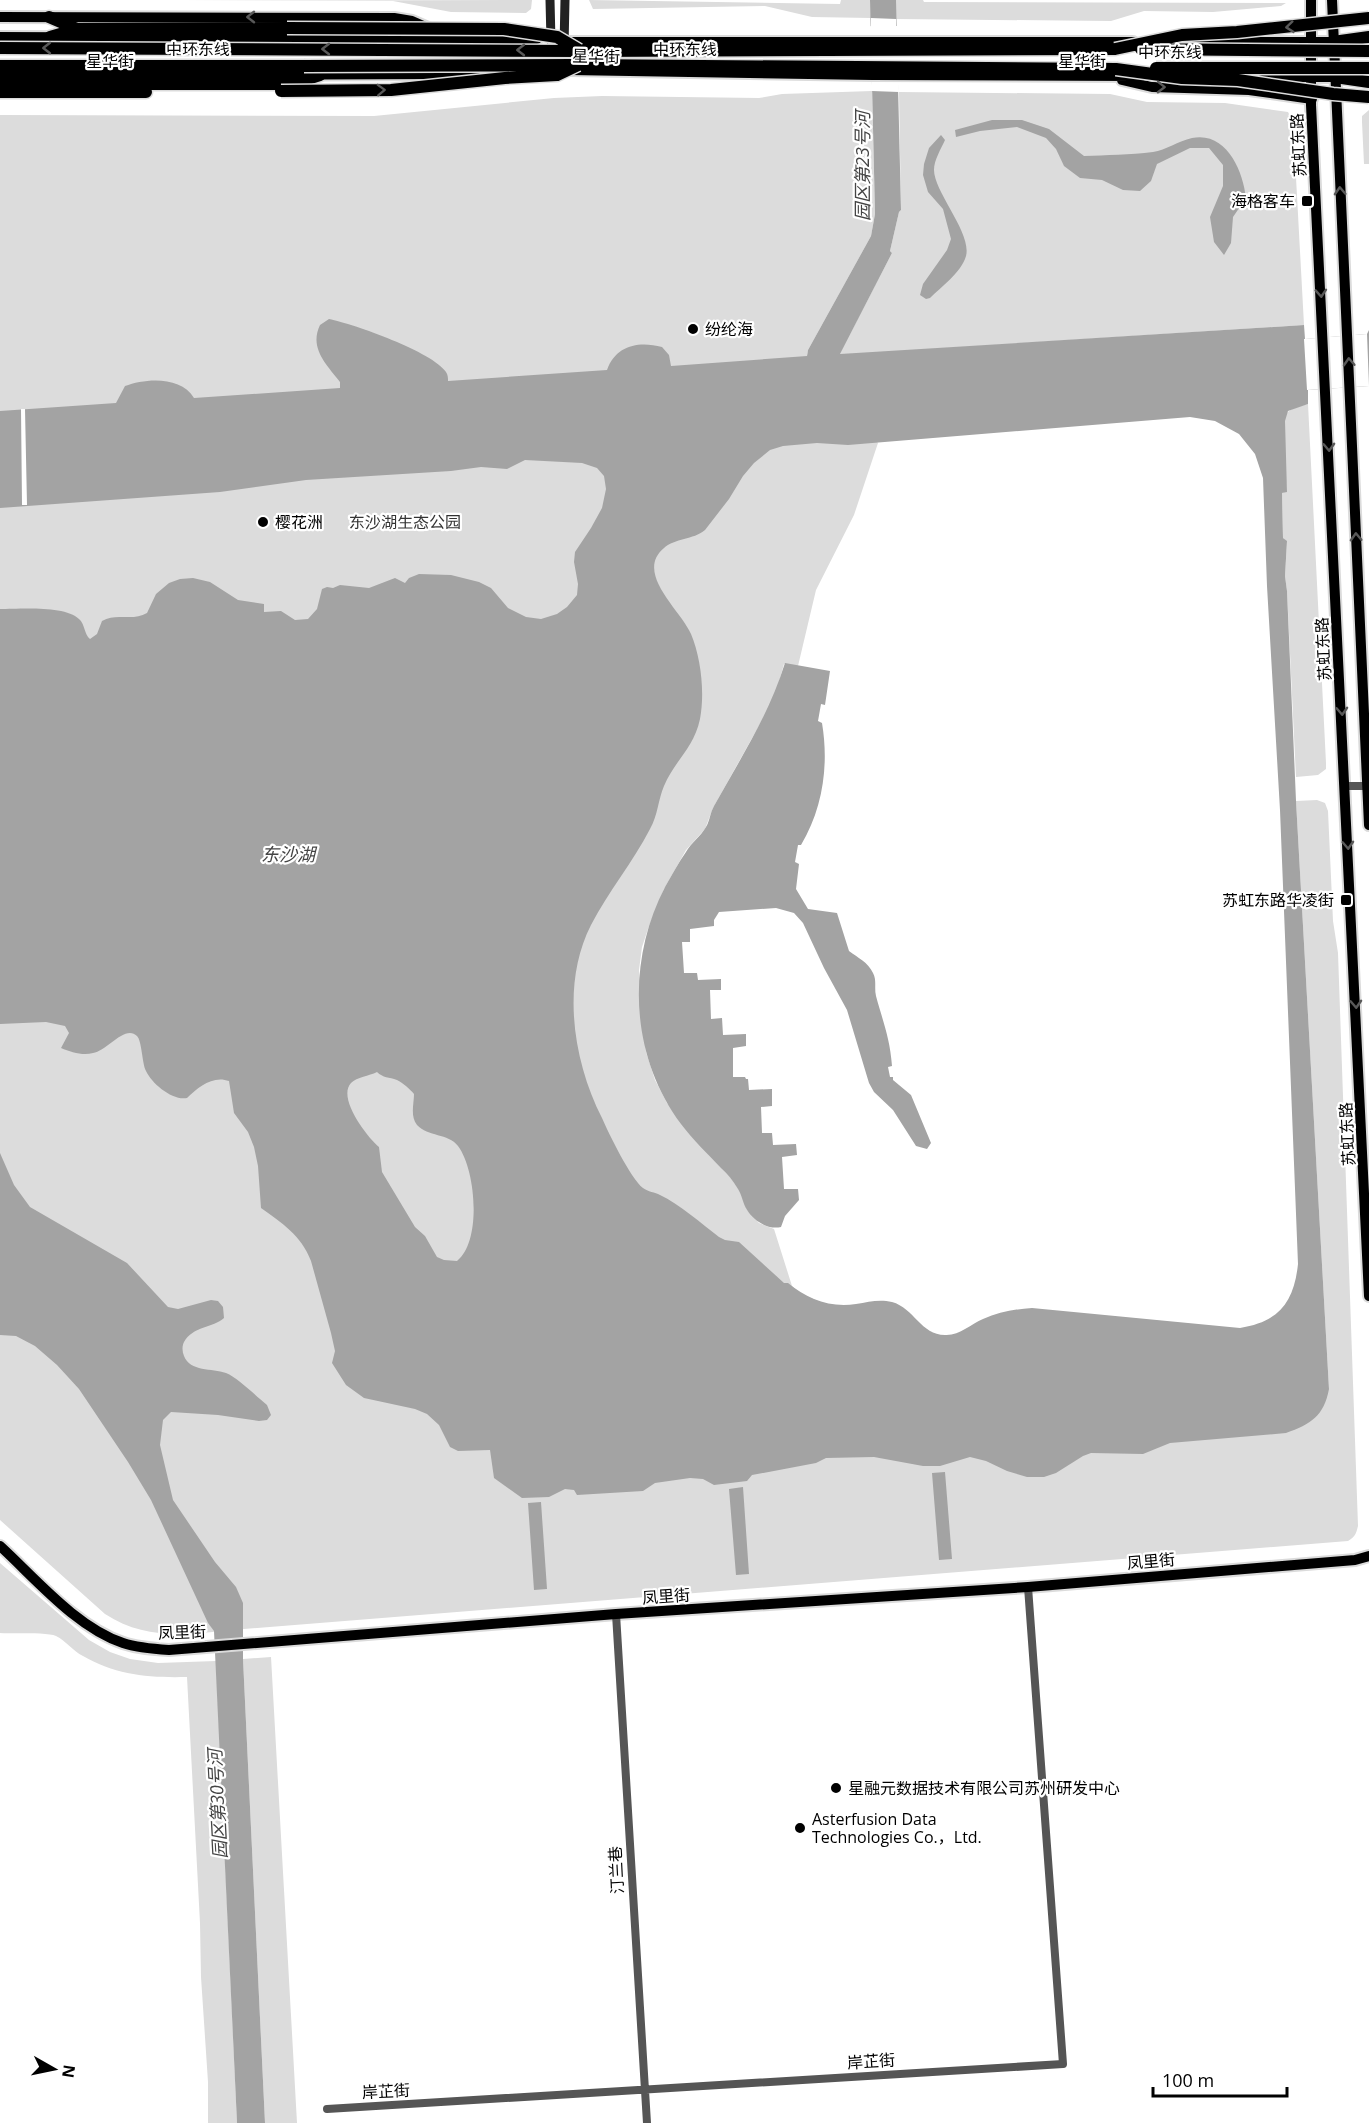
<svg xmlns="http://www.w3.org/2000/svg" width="1369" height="2123" viewBox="0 0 1369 2123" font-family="'Open Sans','Noto Sans SC',sans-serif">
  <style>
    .green { fill: #dcdcdc }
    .water { fill: #a3a3a3; fill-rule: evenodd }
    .pier { fill: #fff }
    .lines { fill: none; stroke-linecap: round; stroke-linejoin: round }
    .primary-casing { stroke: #dbdbdb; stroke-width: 14 }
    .trunk-casing { stroke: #dbdbdb; stroke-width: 15 }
    .tertiary { stroke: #555; stroke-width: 8 }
    .secondary { stroke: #222; stroke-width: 9 }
    .primary { stroke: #000; stroke-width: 10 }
    .trunk { stroke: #000; stroke-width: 12 }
    .trunk-bridge-casing { stroke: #dbdbdb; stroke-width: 15; stroke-linecap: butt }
    .trunk-bridge { stroke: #000; stroke-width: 12 }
    .oneway { stroke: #595959 }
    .poi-dot { fill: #000; stroke: #fff; stroke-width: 2 }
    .labels { text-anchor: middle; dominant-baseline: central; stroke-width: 4.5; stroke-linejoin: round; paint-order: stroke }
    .street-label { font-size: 16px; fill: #000; stroke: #fff }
    .poi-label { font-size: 16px; fill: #000; stroke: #fff; text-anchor: start }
    .park-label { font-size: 16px; fill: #333; stroke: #fff }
    .water-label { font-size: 18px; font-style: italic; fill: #444; stroke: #fff }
  </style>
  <rect width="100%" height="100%" fill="#fff"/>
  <path class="green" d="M532,0L531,9L526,13L451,12L393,1H181Z
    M589,0L840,4L841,0H870L871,18L812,17L765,6L593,9Z
    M896,0H923L924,2L1286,3L1281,6L1213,12L1144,11L1111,21L896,19Z
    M872,91L875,214L871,236L808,350L807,356L878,443L854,515L816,590L798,666L784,664L777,689L765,715L713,808L705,829L686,850L664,889L649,926L642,947L639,970L646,1052L655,1080L667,1103L730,1177L740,1191L747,1210L759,1223L774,1229L792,1286L801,1294L818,1301L823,1357L1329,1389L1296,801L1317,800L1325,803L1328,811L1333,921L1338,953L1358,1526C1356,1534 1355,1537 1348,1541L244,1629C194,1633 149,1643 105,1614L0,1520V115L374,116L554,98L602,96L759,98L782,94Z
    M899,92L1110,94L1147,102L1225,103L1288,112L1293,122L1304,325L839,355L892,253L890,251L899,212L901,210Z
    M1369,110V164H1364L1362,122V116Z
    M1308,404L1326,763V769L1318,775L1296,777L1287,591L1285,576L1287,542L1283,538L1282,493L1287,491C1286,477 1280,425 1286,414C1290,408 1301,406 1308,404Z
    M0,1563L89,1640L110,1652L130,1659L158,1663L216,1661L237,2123H208V2082L201,1977L200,1923L187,1677C149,1678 116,1675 83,1656C73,1651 66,1641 56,1636C47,1632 12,1634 0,1633Z
    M271,1657L297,2123H265L243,1659Z"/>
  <path class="water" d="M870,0H896L901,210L899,212L890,251L892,253L840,354L1304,325L1305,339L1367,334L1369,330V386L1308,390V404L1288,411L1285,421L1287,492L1282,493L1283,538L1287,541L1285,576L1287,591L1296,801L1329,1389C1324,1416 1311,1424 1286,1433L1170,1443L1143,1454L1091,1453L1083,1456L1056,1473L1044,1477H1027L1007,1471L986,1461L970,1457L940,1466H923L874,1457L826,1458L816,1463L752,1475L747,1481L714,1485L703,1479L690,1478L655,1483L643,1491L577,1495L574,1490L565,1489L549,1497L522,1498L494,1478L490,1450L458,1451L450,1447L439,1425L427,1414L415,1409L364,1398L346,1385L332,1363L335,1351L331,1333L311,1261C301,1235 282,1223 261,1208L258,1166L254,1147L248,1132L234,1113L229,1081C213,1075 198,1087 187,1098C173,1101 152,1084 146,1071C142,1063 142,1041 137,1036C125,1024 107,1051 93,1053C83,1056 71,1052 61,1048L69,1033L65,1026L46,1022L0,1024V609C19,609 65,605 79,619C85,624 84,634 90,639L97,634L102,621C117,612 132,622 147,613L156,594L169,583L180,579L193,578L210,582L238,600L264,604V612L281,611L295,620L308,619L317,609L322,589L327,587L333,588L340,585L369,588L395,578L405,583L409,578L419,574L451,575L479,582L491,588L508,608L526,617L541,619L557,614L567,607L577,595L578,584L574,562L575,552L591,528L602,508L606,489L604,476L597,468L582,463L525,460L507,469L481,467L451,471L306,480L220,492L0,508V411L116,403L125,386C146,378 181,376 194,398L340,388V382C326,364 309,348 320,325L329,319C354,324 433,352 446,372C448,375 448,378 448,381L607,370C616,345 639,341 662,347L669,355L671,366L807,356L808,350L871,236L875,214ZM1190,417L1215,421L1239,434L1255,454L1263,478L1267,586L1280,810L1298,1264C1294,1302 1279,1322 1240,1328L1032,1308C1015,1309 999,1312 983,1319C971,1324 959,1336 945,1335C921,1335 914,1308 892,1302C879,1299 869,1302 856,1304C830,1308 807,1299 788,1283H784L739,1242L725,1240L719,1237C702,1224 679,1204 660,1195C655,1192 648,1192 643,1188C631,1179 609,1134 602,1118C573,1061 561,984 591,925C608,892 633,862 650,829C658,815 658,800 664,786C675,760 694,748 700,719C705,692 701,658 691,634C681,610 634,573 664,548C675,538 693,540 705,530L729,499L743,476L754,463L770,450L783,446L817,443L848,445ZM377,1072C383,1078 389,1077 397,1080C403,1083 410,1089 414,1094C414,1104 410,1116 417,1125C428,1137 448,1133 458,1146C476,1170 482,1241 457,1261L444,1260L437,1257L425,1236L415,1227L382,1172L379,1147C367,1137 337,1098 351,1083C357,1077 369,1076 377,1072Z
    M992,120H1022L1049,129L1084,156C1106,155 1130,155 1153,152C1166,150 1178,141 1192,138C1226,131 1243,170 1246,198L1233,217L1231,243L1224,255L1214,242L1210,217L1223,186V165L1209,148H1190L1157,164L1151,181L1140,191L1123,190L1102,180L1080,178L1064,166L1056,149L1046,138L1017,127L980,131L956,137L955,130Z
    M941,135L945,140C941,149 934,160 934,170C934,192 972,233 966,256C961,273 941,287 930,298L926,299L920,295L923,284L947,250L951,239L943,209L928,192L923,175L924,164L929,148Z
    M785,663L830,671L825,705L821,704L818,721L822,723C829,765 823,808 801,845H798L795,862L799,864L796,889L808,909L837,913L849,951C858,958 868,962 873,973C877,980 874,988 876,996C883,1022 890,1038 892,1066L888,1067L890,1077H893V1080L911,1095L931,1143L927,1149L916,1146L893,1110L874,1092L869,1083L847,1010L824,968L803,923L794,913L776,908L719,912L714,920V926L690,929V942H682L684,973H697L698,980L721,979V990H710L711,1019L722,1018L723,1035L746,1034V1046L733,1048V1077H745L746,1079H748L749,1090L772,1089V1106L761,1107L762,1133H772L773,1145L796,1144L797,1155L782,1157L784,1189H798L799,1200L785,1216L781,1227C768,1230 754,1221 747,1210C743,1204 742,1195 738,1189C733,1181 728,1174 721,1168C707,1153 693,1140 681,1124C630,1056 626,962 665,887C672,875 678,863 686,852C691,843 701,836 706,827C710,820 710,813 714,806C740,759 769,715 785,663Z
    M0,1153L14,1185L30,1207L127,1263L168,1307L178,1309L211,1300L218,1301L223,1307L224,1318C213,1328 193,1326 184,1342C182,1346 182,1351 184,1356C190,1372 212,1368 226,1373C238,1378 256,1396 267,1405L271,1415L267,1420L259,1421L218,1415L171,1412L163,1420L160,1445L173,1500L215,1562L236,1587L243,1603V1659L265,2123H237L214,1631L208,1623L151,1500L128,1462L79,1389L57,1365L35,1346L16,1336L0,1335Z
    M945,1472L952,1559L939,1560L932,1473Z
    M743,1487L749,1574L736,1575L729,1489Z
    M541,1502L547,1589L534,1590L528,1503Z"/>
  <path class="pier" d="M871,18L896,19V26H899L901,75L898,80L899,92L872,91V80L869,79L868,27L871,26Z
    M1367,334L1369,386L1307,390L1304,339Z
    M21,409H25L27,505H22Z"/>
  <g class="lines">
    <g class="primary-casing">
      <path id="primary" d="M1311,0V105L1369,1296
        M1332,0L1369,825
        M0,17L394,18L412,21L428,28
        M0,37L537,39
        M564,42H1133
        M1167,42H1333
        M570,70L872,75L1134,76
        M0,76L442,74L528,71
        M1242,77H1335
        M1122,80L1152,87L1249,90L1312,99
        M0,1546C36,1579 76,1627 123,1643C138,1648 153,1649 169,1650L616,1614L1028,1587L1355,1560L1369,1556"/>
    </g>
    <g class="trunk-casing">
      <path id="trunk" d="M49,17L77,29
        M50,37L77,29L287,28
        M1333,42L1369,37
        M580,51L1115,49
        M578,65L1116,69
        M0,66H304
        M1335,77L1369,82
        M0,84H292L320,75
        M0,92H146"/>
    </g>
    <path class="tertiary" d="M1345,786H1369
      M616,1614L647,2123
      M327,2109L1063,2064L1028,1587"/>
    <path class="secondary" d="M550,0L551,41L560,70
      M564,47L565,0"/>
    <use href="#primary" class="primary"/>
    <use href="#trunk" class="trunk"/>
    <g class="trunk-bridge-casing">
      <path id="trunk-bridge" d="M287,28L504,29L557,37L579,50
        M0,48L580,51
        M1115,49L1182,35L1237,32L1369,18
        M1141,49L1369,51
        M304,66L573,65
        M1156,68H1369
        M1116,69L1182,78L1238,80L1333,94L1369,97
        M281,91L391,90L505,78L557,75L578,65"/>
    </g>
    <use href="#trunk-bridge" class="trunk-bridge"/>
  </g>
  <defs><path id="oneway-chevron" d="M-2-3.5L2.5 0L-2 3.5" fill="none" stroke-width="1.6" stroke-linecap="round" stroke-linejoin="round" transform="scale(1.5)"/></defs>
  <g class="oneway">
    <use href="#oneway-chevron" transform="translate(251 17) rotate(-180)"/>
    <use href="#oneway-chevron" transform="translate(1290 27) rotate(174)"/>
    <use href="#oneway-chevron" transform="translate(47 48) rotate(-180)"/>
    <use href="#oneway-chevron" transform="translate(326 49) rotate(-180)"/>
    <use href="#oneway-chevron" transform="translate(521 50) rotate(-180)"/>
    <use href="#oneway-chevron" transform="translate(1161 87) rotate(1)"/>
    <use href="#oneway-chevron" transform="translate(381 90) rotate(-2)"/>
    <use href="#oneway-chevron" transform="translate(1340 191) rotate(-93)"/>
    <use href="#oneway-chevron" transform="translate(1321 293) rotate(86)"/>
    <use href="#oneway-chevron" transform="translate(1349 362) rotate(-93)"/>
    <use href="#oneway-chevron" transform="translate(1329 447) rotate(88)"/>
    <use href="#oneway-chevron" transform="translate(1356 537) rotate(-92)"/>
    <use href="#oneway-chevron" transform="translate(1342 711) rotate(87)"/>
    <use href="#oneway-chevron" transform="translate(1348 845) rotate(87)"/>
    <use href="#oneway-chevron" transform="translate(1356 1004) rotate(87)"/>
  </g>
  <g class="poi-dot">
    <rect x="1301" y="195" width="12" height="12" rx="3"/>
    <circle cx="693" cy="329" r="6"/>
    <circle cx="263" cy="522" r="6"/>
    <rect x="1340" y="894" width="12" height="12" rx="3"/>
    <circle cx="836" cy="1788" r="6"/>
    <circle cx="800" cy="1828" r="6"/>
  </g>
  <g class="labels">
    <g class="street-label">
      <text x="198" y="49">中环东线</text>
      <text x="685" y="49">中环东线</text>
      <text x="1170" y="52">中环东线</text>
      <text transform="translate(596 56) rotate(1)">星华街</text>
      <text x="110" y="61">星华街</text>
      <text x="1082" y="61">星华街</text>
      <text transform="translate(1298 145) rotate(-93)">苏虹东路</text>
      <text transform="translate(1323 649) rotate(-93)">苏虹东路</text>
      <text transform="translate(1347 1134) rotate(-93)">苏虹东路</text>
      <text transform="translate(1151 1561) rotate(-5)">凤里街</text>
      <text transform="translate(666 1596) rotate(-4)">凤里街</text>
      <text transform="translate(182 1632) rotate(-2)">凤里街</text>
      <text transform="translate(616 1870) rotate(-93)">汀兰巷</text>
      <text transform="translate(871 2061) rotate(-4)">岸芷街</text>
      <text transform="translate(386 2091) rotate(-3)">岸芷街</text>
    </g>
    <g class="poi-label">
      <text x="1295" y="201" text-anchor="end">海格客车</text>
      <text x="705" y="329">纷纶海</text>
      <text x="275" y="522">樱花洲</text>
      <text x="1334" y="900" text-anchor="end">苏虹东路华凌街</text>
      <text x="848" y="1788">星融元数据技术有限公司苏州研发中心</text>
      <text x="812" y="1819">Asterfusion Data<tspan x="812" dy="18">Technologies Co.，Ltd.</tspan></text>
    </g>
    <g class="park-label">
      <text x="405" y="522">东沙湖生态公园</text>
    </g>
    <g class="water-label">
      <text transform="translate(862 166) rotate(-90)">园区第23号河</text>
      <text x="288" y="854">东沙湖</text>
      <text transform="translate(217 1804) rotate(-93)">园区第30号河</text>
    </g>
  </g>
  <g transform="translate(54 2069) rotate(99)" stroke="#ffffff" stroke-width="4.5" paint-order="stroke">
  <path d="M0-4.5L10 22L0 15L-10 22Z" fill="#000000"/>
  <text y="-9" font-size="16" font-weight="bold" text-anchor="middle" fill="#000000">N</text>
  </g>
  <path d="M1153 2087v9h134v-9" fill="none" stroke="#000000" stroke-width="3"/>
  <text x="1162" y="2087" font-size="18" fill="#000000" stroke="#ffffff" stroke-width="4.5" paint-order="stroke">100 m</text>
</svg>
